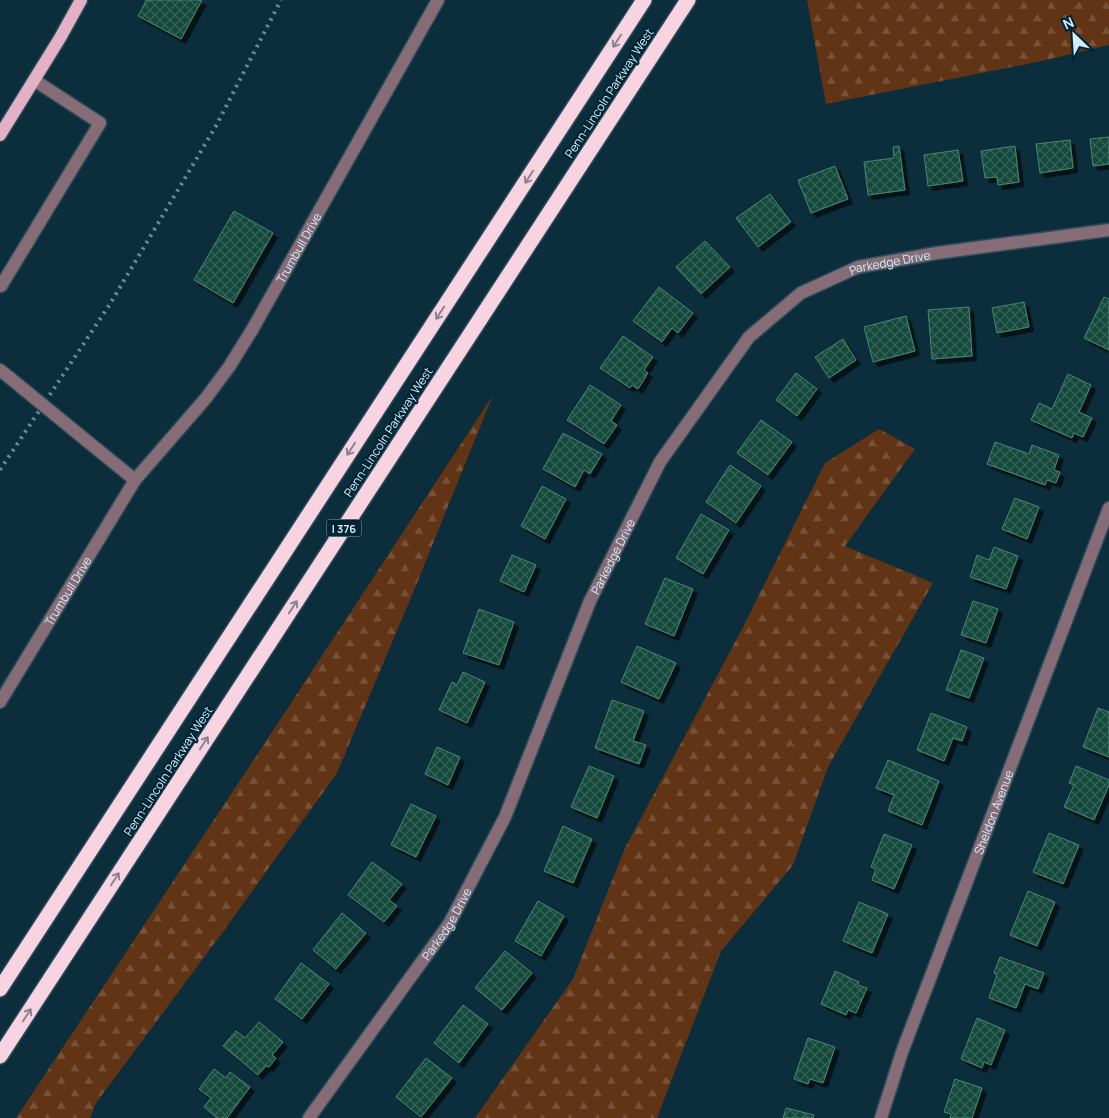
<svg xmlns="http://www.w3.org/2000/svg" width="1109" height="1118" viewBox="0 0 1109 1118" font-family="Manrope,sans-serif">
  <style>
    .forest { fill: url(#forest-firs) }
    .building { fill: url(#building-cross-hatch); stroke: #458874; filter: url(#shadow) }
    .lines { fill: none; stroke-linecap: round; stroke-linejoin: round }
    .minor-casing { stroke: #2b4c5a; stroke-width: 15 }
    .major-casing { stroke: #2b4c5a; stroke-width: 15 }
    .highway-casing { stroke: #2b4c5a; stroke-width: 18 }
    .minor { stroke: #856c77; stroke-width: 12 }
    .major { stroke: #e3b0c5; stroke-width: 12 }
    .highway { stroke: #f8d3e2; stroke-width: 15 }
    .rail { stroke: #698898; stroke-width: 4; stroke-dasharray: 2.5 5; stroke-linecap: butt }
    .minor-bridge-casing { stroke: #2b4c5a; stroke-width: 15; stroke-linecap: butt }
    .minor-bridge { stroke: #856c77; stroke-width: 12 }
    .oneway { stroke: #898492 }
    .labels { text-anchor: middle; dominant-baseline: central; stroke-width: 4; stroke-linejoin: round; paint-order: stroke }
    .shield { fill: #022331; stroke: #92b1c1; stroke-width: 1 }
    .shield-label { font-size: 11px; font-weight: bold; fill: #d0eeff }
    .street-label { font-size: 12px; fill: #d0eeff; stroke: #022331 }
  </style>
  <defs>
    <pattern id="forest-firs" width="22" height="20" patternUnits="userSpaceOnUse" patternTransform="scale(1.25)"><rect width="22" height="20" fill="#613416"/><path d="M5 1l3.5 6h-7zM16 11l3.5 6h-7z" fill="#775239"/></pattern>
    <pattern id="building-cross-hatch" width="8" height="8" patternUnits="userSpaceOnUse" patternTransform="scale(1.25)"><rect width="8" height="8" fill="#13493a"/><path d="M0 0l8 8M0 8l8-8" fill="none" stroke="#346458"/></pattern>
    <filter id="shadow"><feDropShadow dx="4.5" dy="4.5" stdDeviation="0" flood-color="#0009"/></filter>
  </defs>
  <rect width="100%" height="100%" fill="#0c2d3b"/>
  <path class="forest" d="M807,0H1109V45L1037,62L826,104Z
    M493,395L417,583L337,773L225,929L96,1103L90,1118H16L249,767Z
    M879,429L915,449L845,546L933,583L828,767L793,865L721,951L657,1118H475L573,979L625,848L741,631L825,463Z"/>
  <path class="building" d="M145,0H202L181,39L138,16L146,1Z
    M1109,137V164L1093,166L1090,139Z
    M1070,140L1073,168L1040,173L1036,144Z
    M899,146L905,190L868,195L864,162L894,158L893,147Z
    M1015,146L1019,182L998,185L997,177L985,178L981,151Z
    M958,150L963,181L928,186L924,155Z
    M835,166L848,199L811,213L798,180Z
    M770,194L791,222L758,247L736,218Z
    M234,211L273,233L233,303L194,280Z
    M705,241L730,267L701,294L676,267Z
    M659,287L693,313L678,333L672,328L662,342L633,321Z
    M1104,297L1109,299V350L1084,338Z
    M1024,302L1029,327L997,333L992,308Z
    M969,307L972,356L932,359L928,310Z
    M906,316L915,351L873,362L864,327Z
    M623,336L653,357L644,370L648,373L638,389L632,385L630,388L600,368Z
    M843,339L856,360L829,378L815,357Z
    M796,373L817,389L797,416L776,400Z
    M1068,374L1091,385L1079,412L1092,418L1083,437L1074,433L1072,438L1031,420L1039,403L1052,409Z
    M590,385L621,405L611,421L617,425L604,444L567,420Z
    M761,420L792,442L768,475L737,453Z
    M563,433L602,454L590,474L584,470L575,487L543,469Z
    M995,442L1029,454L1032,445L1059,455L1054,470L1060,472L1056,483L1047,480L1045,485L987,464Z
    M730,465L761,486L736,523L706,502Z
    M542,486L566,499L545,539L521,526Z
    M1015,498L1039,507L1027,539L1002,529Z
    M701,514L729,530L703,574L676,558Z
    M994,547L1018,556L1006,589L970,577L977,555L989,560Z
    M512,555L536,565L524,592L500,581Z
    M665,578L693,589L674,636L645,624Z
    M973,601L998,609L986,643L961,635Z
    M479,609L514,622L499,665L463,653Z
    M637,646L676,663L659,699L621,682Z
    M961,650L984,658L969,698L946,690Z
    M463,672L485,682L467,723L439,710L452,682L457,685Z
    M612,700L644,711L633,741L646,745L639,764L595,748Z
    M1098,708L1109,712V757L1083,747Z
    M931,713L967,727L962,741L953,738L944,761L917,750Z
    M437,747L460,757L448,785L425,774Z
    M888,760L939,781L922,825L888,811L894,795L876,788Z
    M589,766L614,776L597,818L571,807Z
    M1076,766L1109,780V785L1094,820L1064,807L1074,785L1069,783Z
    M411,804L436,816L416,857L391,845Z
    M563,826L592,839L573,883L544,871Z
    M1049,833L1079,845L1063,884L1033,872Z
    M884,834L912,845L894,889L872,880L876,869L871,867Z
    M372,862L402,884L389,900L397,906L384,922L348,895Z
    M1028,891L1055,902L1037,946L1010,935Z
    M538,901L564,916L541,956L515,941Z
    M859,902L888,914L872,953L843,941Z
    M342,913L366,933L336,969L313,950Z
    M505,951L532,973L502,1010L475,988Z
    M1000,957L1044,973L1038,989L1025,984L1016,1008L989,998L997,975L994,973Z
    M301,963L329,984L302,1019L275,999Z
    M835,971L859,982L858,985L867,988L856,1013L848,1010L846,1015L821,1004Z
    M463,1005L488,1024L459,1063L434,1043Z
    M977,1018L1005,1030L991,1065L984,1062L982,1068L961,1059Z
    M259,1022L283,1042L272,1055L276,1058L269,1067L266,1066L258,1075L223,1046L236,1031L245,1038Z
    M808,1038L835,1047L823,1083L810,1079L808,1084L794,1079Z
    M426,1058L452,1078L421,1117L396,1097Z
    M214,1069L226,1078L230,1072L250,1087L227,1118H217L204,1107L211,1098L199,1089Z
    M955,1079L982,1088L972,1118H950L951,1114L944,1112Z
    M786,1108L814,1115L813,1118H783Z"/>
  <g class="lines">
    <g class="minor-casing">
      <g id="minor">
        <path d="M1,286L100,123L34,80"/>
        <path d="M0,370L10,378"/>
        <path d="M87,441L135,480"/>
        <path id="s1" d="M0,702L135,480L206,398L229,367L252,330L438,0"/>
        <path id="s2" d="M309,1118L449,924L505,817L590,601L660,462L749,337L801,293L858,267L937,253L1109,230"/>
        <path id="s3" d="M881,1118L902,1052L1109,508"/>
      </g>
    </g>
    <g class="major-casing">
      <path id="major" d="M0,135L60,38L81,0"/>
    </g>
    <g class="highway-casing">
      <path id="highway" d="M0,989L644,0
        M0,1056L688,0"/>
    </g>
    <use href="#minor" class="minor"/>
    <use href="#major" class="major"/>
    <use href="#highway" class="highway"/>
    <path class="rail" d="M0,470L110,304L216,126L281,0"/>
    <g class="minor-bridge-casing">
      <path id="minor-bridge" d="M10,378L87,441"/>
    </g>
    <use href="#minor-bridge" class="minor-bridge"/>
  </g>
  <defs><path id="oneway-shaft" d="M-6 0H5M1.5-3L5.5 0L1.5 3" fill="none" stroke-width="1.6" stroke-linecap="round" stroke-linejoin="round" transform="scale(1.25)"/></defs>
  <g class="oneway">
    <use href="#oneway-shaft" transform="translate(617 41) rotate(123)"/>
    <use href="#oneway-shaft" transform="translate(529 177) rotate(123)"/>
    <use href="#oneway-shaft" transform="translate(440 313) rotate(123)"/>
    <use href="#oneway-shaft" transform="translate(351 449) rotate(123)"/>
    <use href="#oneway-shaft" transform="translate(293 607) rotate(-57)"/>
    <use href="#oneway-shaft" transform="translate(204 743) rotate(-57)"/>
    <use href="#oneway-shaft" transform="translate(115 879) rotate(-57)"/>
    <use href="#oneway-shaft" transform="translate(27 1015) rotate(-57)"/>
  </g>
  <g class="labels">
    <rect class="shield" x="326.5" y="519.5" width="35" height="17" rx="4"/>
    <g class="shield-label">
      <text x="344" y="528">I 376</text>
    </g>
    <g class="street-label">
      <text transform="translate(609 93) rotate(-57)">Penn-Lincoln Parkway West</text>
      <text stroke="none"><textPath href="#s1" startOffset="545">Trumbull Drive</textPath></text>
      <text stroke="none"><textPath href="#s2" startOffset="1064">Parkedge Drive</textPath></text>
      <text transform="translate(388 432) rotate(-57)">Penn-Lincoln Parkway West</text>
      <text stroke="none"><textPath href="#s2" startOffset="642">Parkedge Drive</textPath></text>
      <text stroke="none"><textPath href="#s1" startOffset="130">Trumbull Drive</textPath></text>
      <text transform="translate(168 771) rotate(-57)">Penn-Lincoln Parkway West</text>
      <text stroke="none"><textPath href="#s3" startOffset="326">Sheldon Avenue</textPath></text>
      <text stroke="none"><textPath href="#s2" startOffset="238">Parkedge Drive</textPath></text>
    </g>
  </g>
  <g transform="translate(1074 35) rotate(335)" stroke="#022331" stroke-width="4" paint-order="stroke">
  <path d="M0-4L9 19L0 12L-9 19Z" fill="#d0eeff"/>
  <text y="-8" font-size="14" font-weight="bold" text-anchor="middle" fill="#d0eeff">N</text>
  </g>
</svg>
